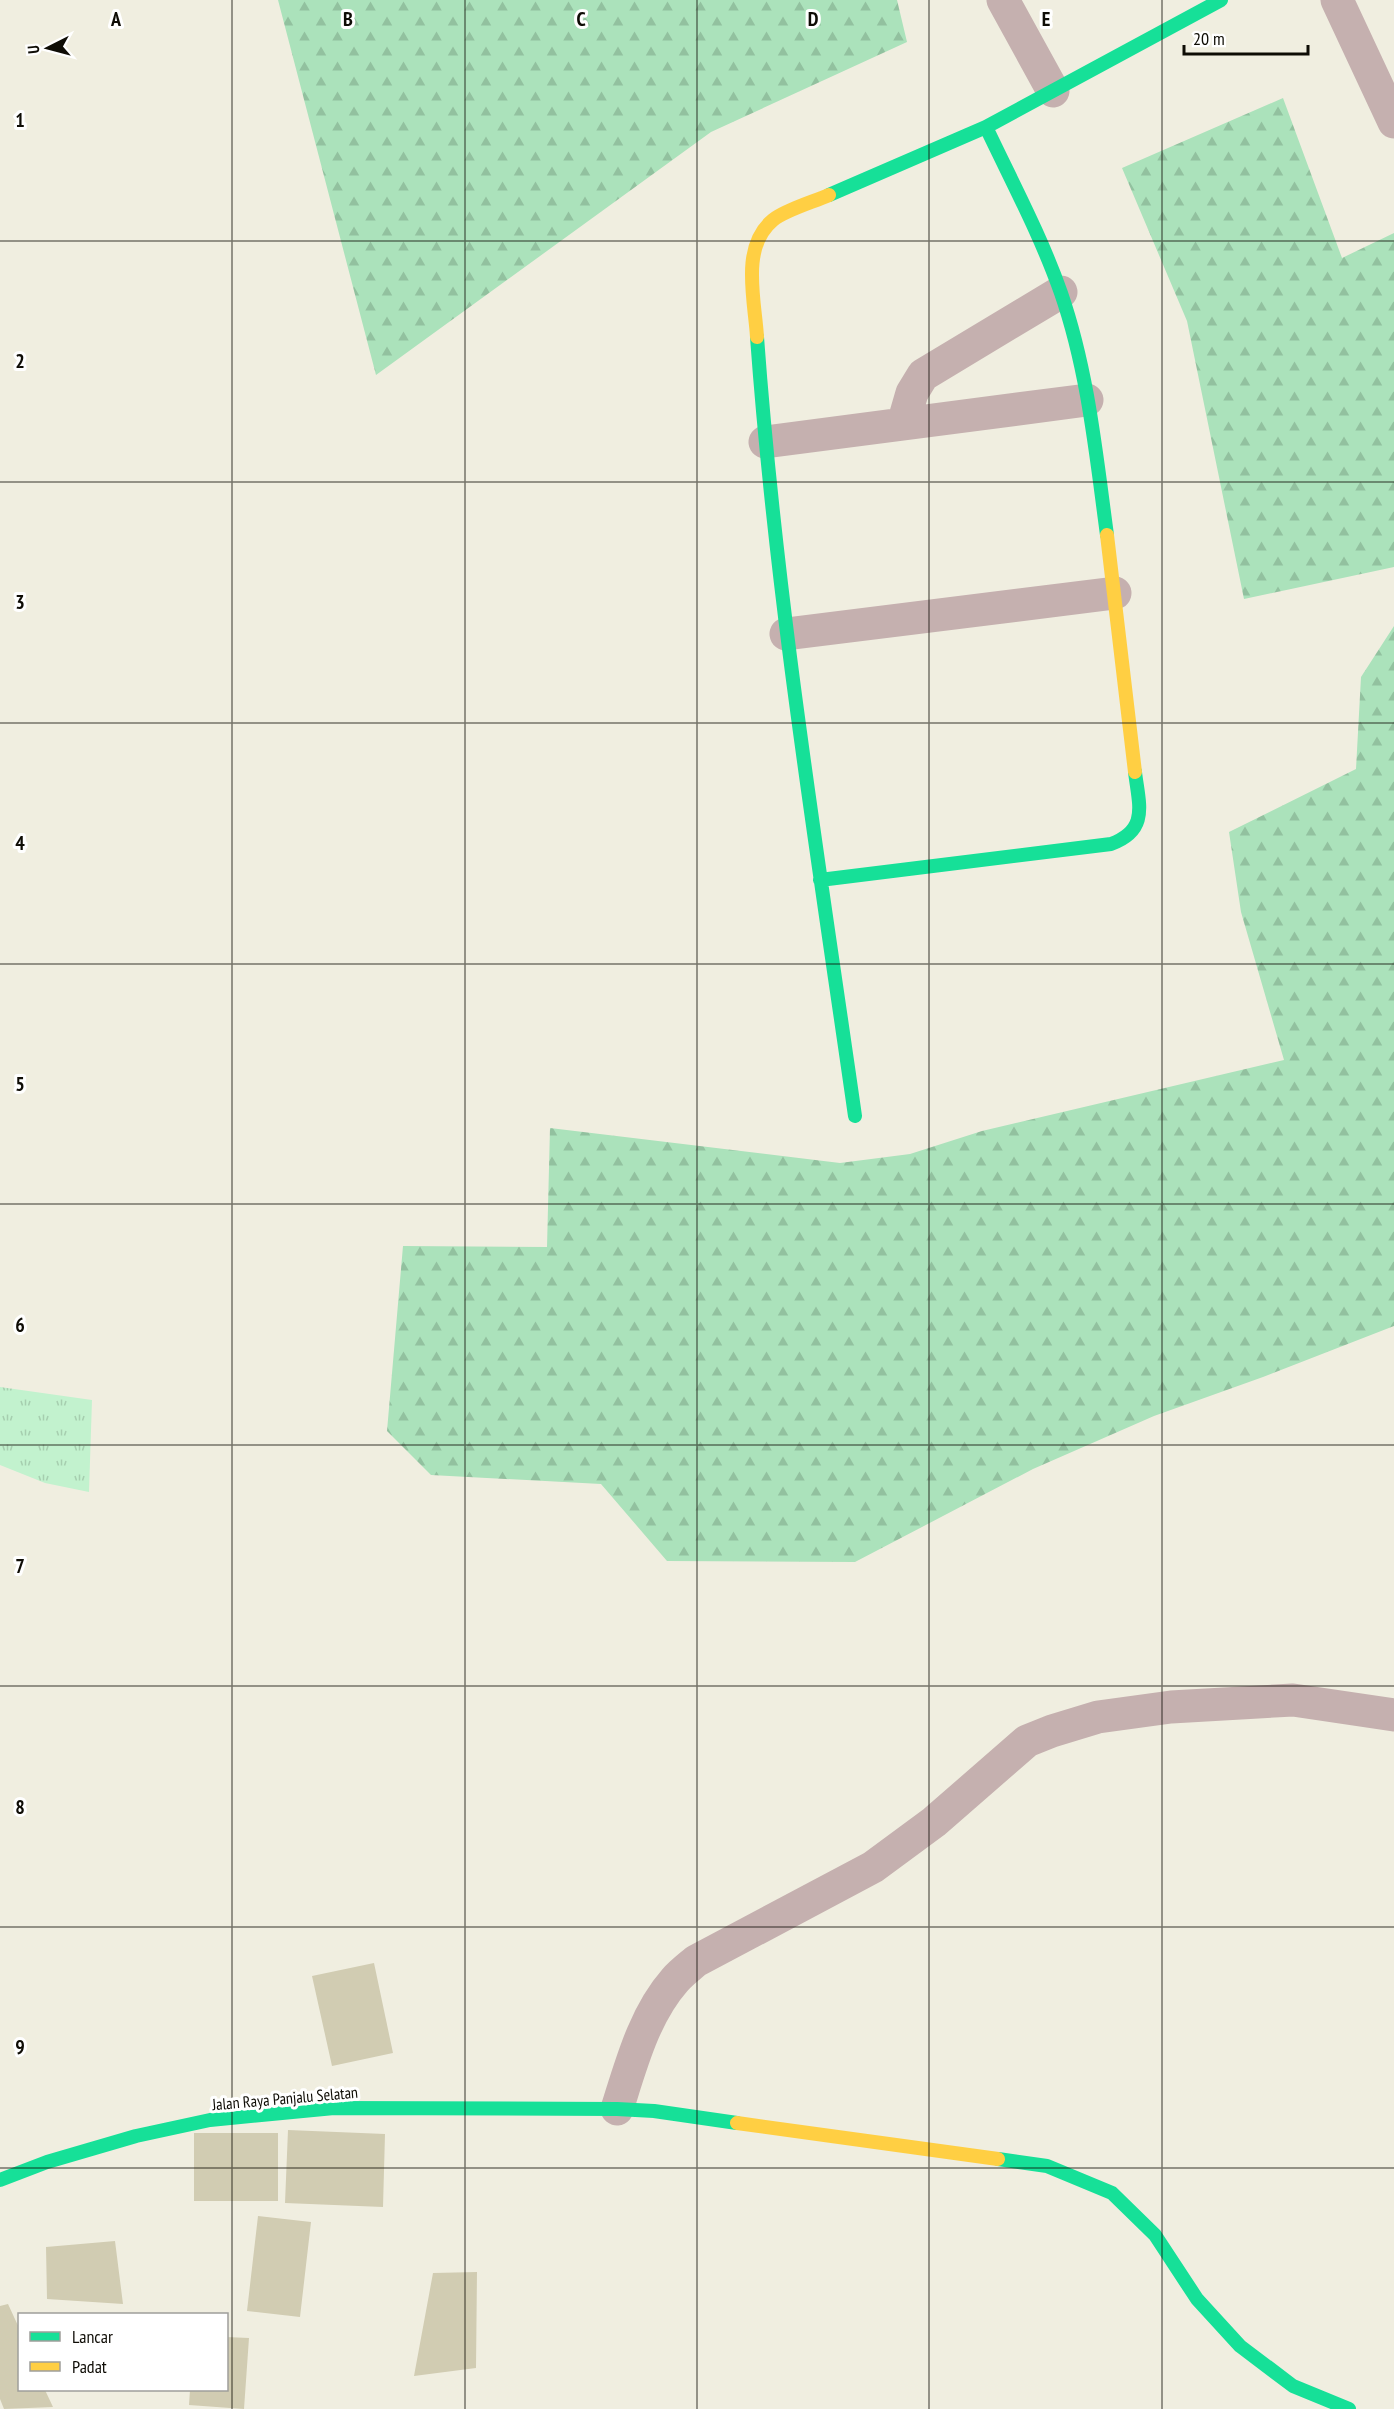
<svg xmlns="http://www.w3.org/2000/svg" width="1394" height="2409" viewBox="0 0 1394 2409" font-family="'PT Sans Narrow',sans-serif">
  <style>
    .grass { fill: url(#grass-tufts) }
    .forest { fill: url(#forest-firs) }
    .building { fill: #d1ccb2 }
    .lines { fill: none; stroke-linecap: round; stroke-linejoin: round }
    .street { stroke: #c5b0af; stroke-width: 33 }
    .fast { stroke: #16e098; stroke-width: 14 }
    .slow { stroke: #ffcf43; stroke-width: 14 }
    .grid { fill: none; stroke: #0e0c05; stroke-width: 1.5; stroke-opacity: 0.55 }
    .labels { text-anchor: middle; dominant-baseline: central; stroke-width: 6; stroke-linejoin: round; paint-order: stroke }
    .street-label { font-size: 16px; fill: #0e0c05; stroke: #fff }
    .grid-label { font-size: 20px; text-anchor: middle; font-weight: bold; fill: #0e0c05; stroke: #fff; stroke-width: 6; stroke-linejoin: round; paint-order: stroke }
  </style>
  <defs>
    <pattern id="grass-tufts" width="24" height="20" patternUnits="userSpaceOnUse" patternTransform="scale(1.5)"><rect width="24" height="20" fill="#c2f2ce"/><path d="M3 7l-1-3M5 7V3M7 7l1-3M15 17l-1-3M17 17v-4M19 17l1-3" fill="none" stroke="#a6ceaf"/></pattern>
    <pattern id="forest-firs" width="22" height="20" patternUnits="userSpaceOnUse" patternTransform="scale(1.5)"><rect width="22" height="20" fill="#abe2bb"/><path d="M5 1l3.5 6h-7zM16 11l3.5 6h-7z" fill="#92c19f"/></pattern>
  </defs>
  <rect width="100%" height="100%" fill="#f0eee0"/>
  <path class="grass" d="M0,1387L92,1400L89,1492L45,1483L0,1465Z"/>
  <path class="forest" d="M278,0H897L907,42L711,132L376,375Z
    M1283,98L1342,258L1394,233V567L1244,599L1187,321L1122,168Z
    M1394,626V1326L1263,1377L1154,1416L1033,1469L855,1562L667,1561L601,1484L431,1475L387,1431L403,1246L547,1247L550,1128L840,1163L910,1154L982,1131L1284,1060L1241,912L1229,832L1356,769L1361,677Z"/>
  <path class="building" d="M374,1963L393,2053L332,2066L312,1976Z
    M288,2130L385,2134L383,2207L285,2203Z
    M194,2133H278V2201H194Z
    M258,2216L311,2222L300,2317L247,2311Z
    M115,2241L123,2304L47,2299L46,2247Z
    M477,2272L476,2368L414,2376L433,2273Z
    M8,2304L20,2330V2390H45L53,2407L4,2409L0,2399V2306Z
    M226,2337L249,2338L244,2409L189,2405L190,2390H226Z"/>
  <g class="lines">
    <path class="street" d="M1003,0L1053,91
      M1337,0L1394,122
      M903,424L912,393L923,375L1061,292
      M765,442L1087,400
      M786,634L1115,593
      M617,2109C631,2065 644,2015 675,1980C681,1973 689,1967 696,1961L873,1867L934,1822L1027,1741L1052,1731L1098,1717L1171,1707L1293,1700L1394,1715"/>
    <path class="fast" d="M986,127C1012,182 1041,236 1061,293C1088,371 1096,454 1107,535
      M829,195L986,127L1221,0
      M757,337C776,598 818,857 855,1116
      M820,880L1111,844C1149,830 1139,805 1135,772
      M998,2159L1047,2166L1112,2193L1155,2235L1197,2299L1240,2346L1293,2386L1349,2409
      M0,2180L47,2162L136,2136L210,2120L334,2108L617,2109L654,2111L737,2123"/>
    <path class="slow" d="M757,337C755,301 740,247 773,220C785,210 813,202 829,195
      M1107,535L1135,772
      M737,2123L998,2159"/>
  </g>
  <path class="grid" d="M232,0V2409M465,0V2409M697,0V2409M929,0V2409M1162,0V2409M0,241H1394M0,482H1394M0,723H1394M0,964H1394M0,1204H1394M0,1445H1394M0,1686H1394M0,1927H1394M0,2168H1394"/>
  <g class="labels">
    <g class="street-label">
      <text transform="translate(285 2098) rotate(-5)">Jalan Raya Panjalu Selatan</text>
    </g>
  </g>
  <g class="grid-label">
    <text x="116" y="26">A</text>
    <text x="348" y="26">B</text>
    <text x="581" y="26">C</text>
    <text x="813" y="26">D</text>
    <text x="1046" y="26">E</text>
    <text x="20" y="127">1</text>
    <text x="20" y="368">2</text>
    <text x="20" y="609">3</text>
    <text x="20" y="850">4</text>
    <text x="20" y="1091">5</text>
    <text x="20" y="1332">6</text>
    <text x="20" y="1573">7</text>
    <text x="20" y="1814">8</text>
    <text x="20" y="2054">9</text>
  </g>
  <rect x="18" y="2313" width="210" height="78" fill="#ffffff" stroke="#9f9e9b" stroke-width="1.5"/>
  <rect x="30" y="2332" width="30" height="9" fill="#16e098" stroke="#9f9e9b" stroke-width="1.5"/>
  <text x="72" y="2343" font-size="18" fill="#0e0c05">Lancar</text>
  <rect x="30" y="2362" width="30" height="9" fill="#ffcf43" stroke="#9f9e9b" stroke-width="1.5"/>
  <text x="72" y="2373" font-size="18" fill="#0e0c05">Padat</text>
  <g transform="translate(48 48) rotate(264)" stroke="#ffffff" stroke-width="4.5" paint-order="stroke">
  <path d="M0-4.5L10 22L0 15L-10 22Z" fill="#0e0c05"/>
  <text y="-9" font-size="16" font-weight="bold" text-anchor="middle" fill="#0e0c05">U</text>
  </g>
  <path d="M1184 45v9h124v-9" fill="none" stroke="#0e0c05" stroke-width="3"/>
  <text x="1193" y="45" font-size="18" fill="#0e0c05" stroke="#ffffff" stroke-width="4.5" paint-order="stroke">20 m</text>
</svg>
